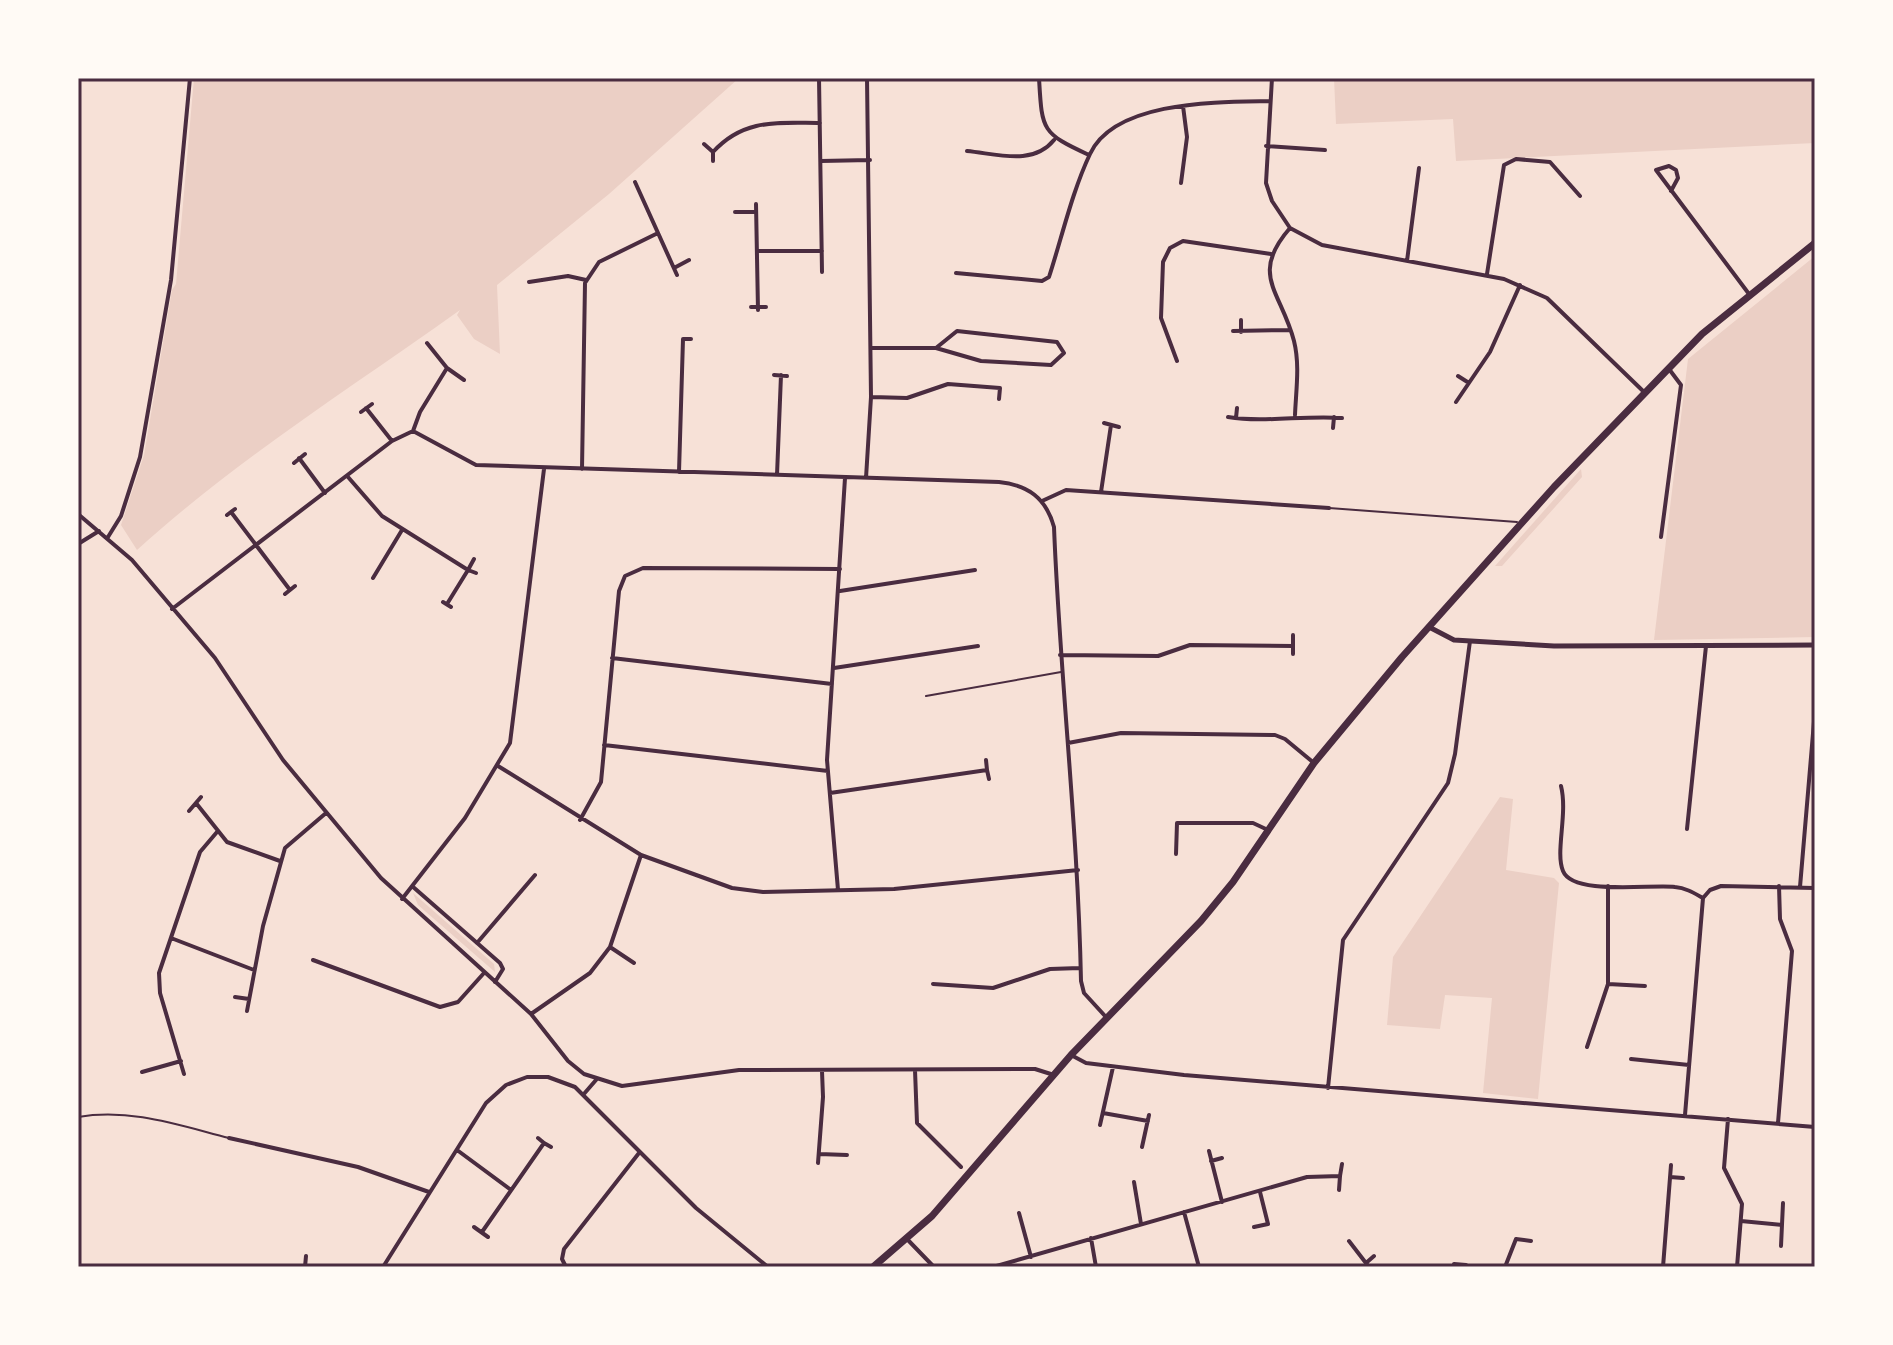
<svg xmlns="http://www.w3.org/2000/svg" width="1893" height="1345" viewBox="0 0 1893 1345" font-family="'Fira Sans Condensed',sans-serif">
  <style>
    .green { fill: #ebcfc5 }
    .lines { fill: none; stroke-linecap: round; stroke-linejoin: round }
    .service { stroke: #4a2c40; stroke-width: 2 }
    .minor { stroke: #4a2c40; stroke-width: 4 }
    .tertiary { stroke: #4a2c40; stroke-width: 5 }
    .trunk { stroke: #4a2c40; stroke-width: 7 }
    .neatline { fill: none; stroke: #4a2c40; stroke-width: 3 }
  </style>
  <rect width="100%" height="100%" fill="#f7e1d7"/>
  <path class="green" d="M194,78H739L609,194L497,285L500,354L474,339L457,315L460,310C351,388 236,460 137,550L121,525L144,455L172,290L176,284Z
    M1334,78H1815V143L1456,161L1453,119L1336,124Z
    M1815,256V637L1654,640L1688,359Z
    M1581,469L1582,477L1502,566H1495Z
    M1500,797L1513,799L1506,870L1554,878L1559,883L1538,1099L1483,1093L1492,998L1445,995L1440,1029L1387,1025L1393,957Z
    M413,893L494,964L495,972L418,905Z"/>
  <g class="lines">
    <path class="service" d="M1329,508L1517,522
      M926,696L1061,672
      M78,1117C130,1108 178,1125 229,1138"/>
    <path class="minor" d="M819,78L822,272
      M1039,78C1042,130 1041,133 1089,155
      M1272,78L1266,183L1272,201L1290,228L1322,245L1504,279L1547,298L1643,391
      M704,144L713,152C744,118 778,123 820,123
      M1266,146L1325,150
      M967,151C998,154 1033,166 1054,140
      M713,152V161
      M821,161L870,160
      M635,182L677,275
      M1181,183L1187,137L1183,106
      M1671,191L1678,178L1676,170L1669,166L1656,170L1749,294
      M756,204L758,310
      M735,212H756
      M1290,228C1249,275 1281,291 1294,341C1300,365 1296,390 1295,415
      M758,251H822
      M1407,261L1419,168
      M674,268L689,260
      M956,273L1042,281L1049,277C1062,237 1072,192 1090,154C1115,100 1220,102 1270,101
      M1487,274L1504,165L1516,159L1550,162L1580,196
      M529,282L568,276L586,280
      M751,307H766
      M1233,331L1290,330
      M1241,332V320
      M427,343L447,368L464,380
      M872,348H936L981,361L1051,365L1064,353L1057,342L957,331L936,348
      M1177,361L1161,318L1163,262L1170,248L1183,241L1271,254
      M774,375L787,376
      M1458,376L1469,383
      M872,397L907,398L948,384L1000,388L999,399
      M1456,402L1490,352L1520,285
      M366,408L392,441
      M361,412L372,404
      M1228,417C1265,423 1304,415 1342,418
      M1236,418L1237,408
      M1104,423L1119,427
      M1333,428L1334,417
      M413,431L476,465L999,482C1028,485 1046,498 1054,527C1060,679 1078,829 1081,981L1084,993L1106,1017
      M413,431L420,412L447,368
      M299,458L325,493
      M294,463L305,454
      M582,469L585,283L599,262L658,233
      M679,472L683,339H691
      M777,475L781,375
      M348,477L382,516L468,570L447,604
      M866,478L871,397L867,78
      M1101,492L1111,425
      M1042,501L1066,490L1329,508
      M231,512L290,590
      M78,514L132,560L215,658L283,760L381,878L531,1014L568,1061L584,1074L622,1086L739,1070L1035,1069L1054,1075
      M227,515L235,509
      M108,537L121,516L140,457L171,280L190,78
      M1661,537L1681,385L1669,369
      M78,544L99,531
      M474,559L468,570L476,573
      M373,578L402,530
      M840,591L975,570
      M285,594L295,586
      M443,602L451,607
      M172,609L392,441L413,431
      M1293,646V654
      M1060,655L1158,656L1190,645L1293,646V635
      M612,658L832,684
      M834,668L978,646
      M1068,743L1121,733L1275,735L1285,739L1314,763
      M604,745L828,771
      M498,766L641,855L732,888L763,892L894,889L1078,870
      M987,770L989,779
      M1561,786C1568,814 1555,852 1563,871C1573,896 1652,884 1675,887C1686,888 1694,893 1703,898
      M830,793L987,770L986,760
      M196,803L227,842L280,861
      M189,811L201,797
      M580,820L601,782L619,591L625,576L643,568L840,569
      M1687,829L1706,646
      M1176,854L1177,823H1253L1268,830
      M412,886L500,963L503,969L495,982
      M1800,887L1815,710
      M838,890L827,760L845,478
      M402,899L465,818L510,743L544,469
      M171,938L254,970
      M477,943L535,875
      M610,947L634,963
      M313,960L440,1007L458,1002L484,973
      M933,984L993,988L1050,969L1080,968
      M1608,984L1645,986
      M235,997L249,999
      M247,1011L263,926L285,848L326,813
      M531,1014L590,973L610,947L641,855
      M1587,1047L1608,984V886
      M1071,1055L1086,1063L1184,1075L1815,1127
      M1631,1059L1689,1065
      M915,1070L917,1123L961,1167
      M142,1072L181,1061
      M184,1074L160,993L159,973L200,852L217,832
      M1328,1088L1343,940L1448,783L1455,754L1470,641
      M583,1095L596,1080
      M1103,1113L1148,1121
      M1685,1115L1703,898L1710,890L1721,886L1815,888
      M1728,1119L1724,1168L1742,1204L1737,1267
      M1778,1123L1792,951L1780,919L1779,886
      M1100,1125L1113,1067
      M229,1138L358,1167L429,1192
      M538,1138L544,1143
      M1142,1147L1149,1115
      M457,1150L511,1190
      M1209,1151L1222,1202
      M819,1154L847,1155
      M1211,1161L1222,1158
      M818,1163L823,1097L822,1071
      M1670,1177L1683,1178
      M1134,1182L1141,1224
      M1339,1190L1340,1176
      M1184,1212L1199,1267
      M1019,1213L1031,1257
      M1741,1221L1782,1225
      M474,1227L488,1237
      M1254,1227L1268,1224L1260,1192
      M482,1232L544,1143L551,1147
      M906,1238L934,1267
      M1091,1238L1096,1267
      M1349,1241L1369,1267
      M1781,1246L1783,1203
      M1366,1263L1374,1256
      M1454,1264L1466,1265
      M305,1267L306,1256
      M383,1267L486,1103L506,1085L527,1077H548L575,1087L696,1208L768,1267
      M566,1267L562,1259L564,1249L639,1153
      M993,1267L1307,1177L1340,1176L1342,1164
      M1465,1267H1476
      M1505,1267L1516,1239L1531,1241
      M1663,1267L1671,1165"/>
    <path class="tertiary" d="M1429,627L1454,640L1554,646L1815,645"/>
    <path class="trunk" d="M873,1267L932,1216L1071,1055L1201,921L1233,882L1314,763L1402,657L1554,487L1702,334L1815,243"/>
  </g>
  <rect width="1893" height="1345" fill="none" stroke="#fffaf5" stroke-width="160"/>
  <rect x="80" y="80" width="1733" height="1185" class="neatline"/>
</svg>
